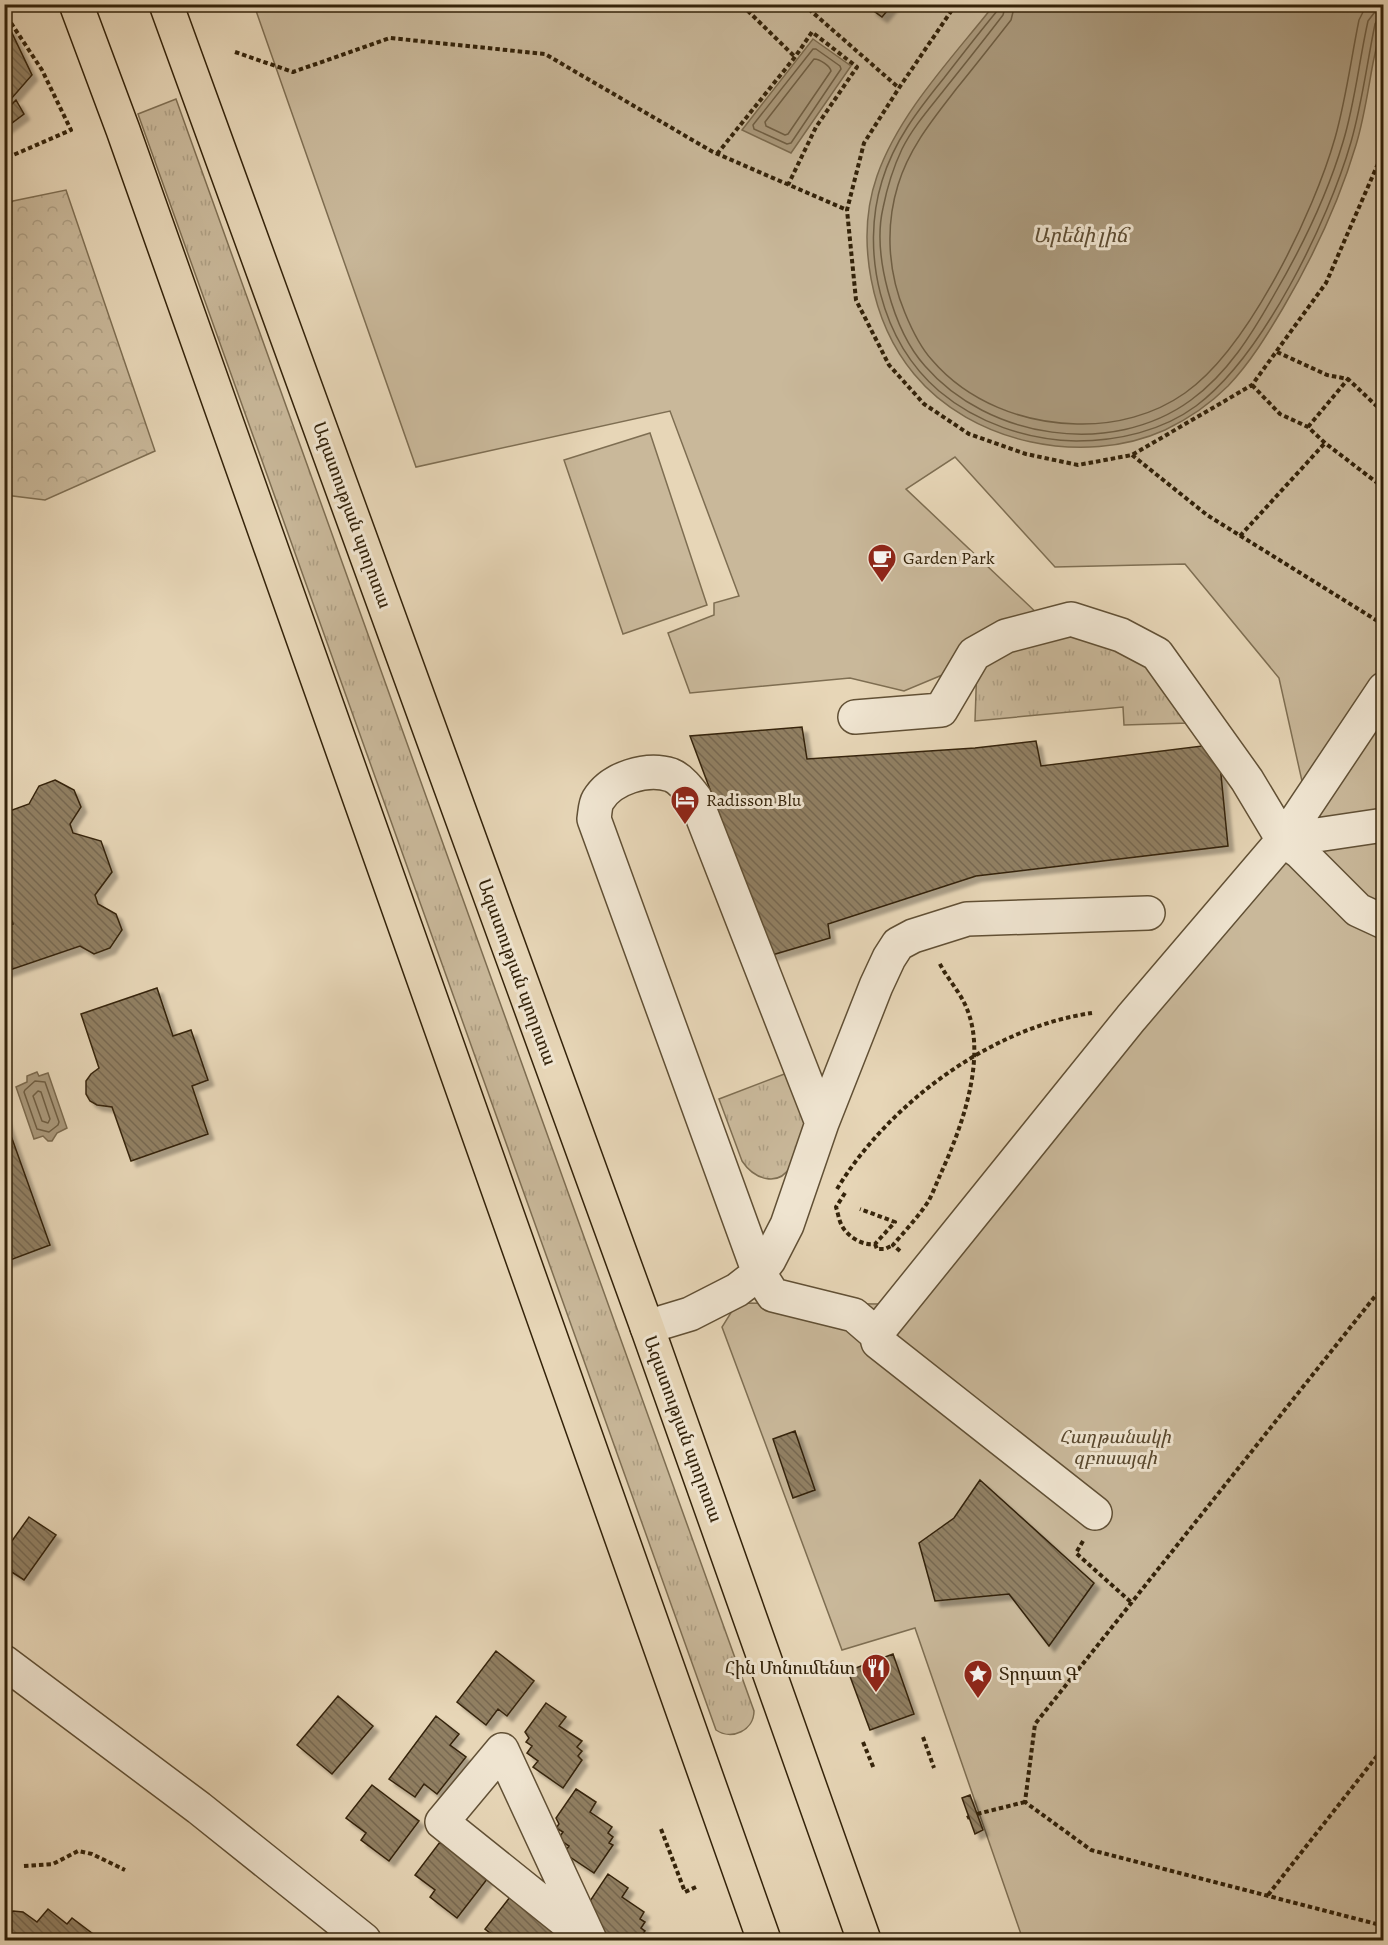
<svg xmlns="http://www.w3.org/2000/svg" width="1388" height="1945" viewBox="0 0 1388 1945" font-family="Alegreya,'Noto Serif Armenian',serif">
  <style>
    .grass { fill: url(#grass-tufts); stroke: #7e6e52; stroke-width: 1.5 }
    .forest { fill: url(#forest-crowns); stroke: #7e6e52; stroke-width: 1.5 }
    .green { fill: #c9b89a; stroke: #7e6e52; stroke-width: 1.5 }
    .water { fill: #aa997c; stroke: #7b6a4e; stroke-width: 1.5 }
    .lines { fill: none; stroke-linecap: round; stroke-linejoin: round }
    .shore { stroke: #6f5e43; stroke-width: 1.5 }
    .building { fill: url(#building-back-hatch); stroke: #34230a; stroke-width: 1.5; filter: url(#shadow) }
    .minor-casing { stroke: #615035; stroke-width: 36 }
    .major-casing { stroke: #34230a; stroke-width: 36 }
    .path { stroke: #34230a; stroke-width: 4; stroke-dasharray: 4.5 3; stroke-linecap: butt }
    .minor { stroke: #efe4d0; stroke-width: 33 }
    .major { stroke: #e7d6b7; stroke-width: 33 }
    .labels { text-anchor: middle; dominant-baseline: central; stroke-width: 6; stroke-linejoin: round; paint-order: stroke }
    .street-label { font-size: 18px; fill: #34230a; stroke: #efe4d0 }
    .poi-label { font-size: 18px; fill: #34230a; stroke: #efe4d0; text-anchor: start }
    .park-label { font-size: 18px; font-style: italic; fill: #59482e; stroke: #efe4d0 }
    .water-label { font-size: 20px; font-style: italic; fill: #5d4c32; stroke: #efe4d0 }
  </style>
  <defs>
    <pattern id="grass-tufts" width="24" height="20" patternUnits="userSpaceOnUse" patternTransform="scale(1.5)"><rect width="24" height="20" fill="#c9b89a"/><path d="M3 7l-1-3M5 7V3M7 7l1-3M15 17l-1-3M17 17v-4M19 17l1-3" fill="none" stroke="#ad9e83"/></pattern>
    <pattern id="forest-crowns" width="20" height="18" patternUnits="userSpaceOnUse" patternTransform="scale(1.5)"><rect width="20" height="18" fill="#c9b89a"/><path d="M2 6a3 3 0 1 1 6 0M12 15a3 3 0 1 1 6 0" fill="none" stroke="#ad9e83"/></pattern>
    <pattern id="building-back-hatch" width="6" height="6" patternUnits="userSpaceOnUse" patternTransform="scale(1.5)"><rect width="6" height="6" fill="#918064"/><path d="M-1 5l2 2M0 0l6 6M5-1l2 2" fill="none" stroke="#776851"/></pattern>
    <filter id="shadow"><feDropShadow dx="5.5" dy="5.5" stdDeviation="1.5" flood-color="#0004"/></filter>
  </defs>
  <rect width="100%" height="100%" fill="#e7d6b7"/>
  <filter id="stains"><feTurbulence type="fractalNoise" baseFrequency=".00333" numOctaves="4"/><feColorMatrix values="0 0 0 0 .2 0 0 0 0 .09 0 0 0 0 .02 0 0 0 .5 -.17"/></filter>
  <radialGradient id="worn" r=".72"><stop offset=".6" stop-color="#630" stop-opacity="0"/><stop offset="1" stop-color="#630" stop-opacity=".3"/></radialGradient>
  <path class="grass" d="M176,99L754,1711C754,1730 732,1741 716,1730L138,114Z
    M1071,635L1115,645L1150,669L1188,723L1124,725L1123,707L975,721L977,663L1008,645Z
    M787,1073C794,1091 805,1112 805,1131C804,1137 801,1143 799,1149C796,1154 795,1161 791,1166C778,1188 754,1179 742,1161L719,1099Z"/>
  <path class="forest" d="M66,190L155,451L45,500L5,495V208L13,201Z"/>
  <path class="green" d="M254,5H1383V1940H1023L915,1628L842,1650L722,1327L737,1303L883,1304L1308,808L1279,678L1185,564L1055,567L955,457L906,489L1041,617L947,673L904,691L850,678L690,693L668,633L714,615V603L739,596L670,411L416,467Z
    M650,433L707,605L623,634L564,460Z"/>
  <path class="water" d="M994,5H1383C1382,24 1377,44 1373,63C1368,90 1364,119 1356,145C1339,202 1313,257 1283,308C1267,335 1250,363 1228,386C1210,404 1188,419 1165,430C1083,467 971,443 914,374C871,322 855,239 877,176C899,113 953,57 994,5Z
    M813,39L851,66L791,153L742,130Z
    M37,1072L39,1076L48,1073L67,1128L57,1133L52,1141H48L43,1136L34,1139L16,1087L27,1082V1076Z"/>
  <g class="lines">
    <path class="shore" d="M999,4L997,11C979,33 961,56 944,78C918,110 894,141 882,181C860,252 881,341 939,391C977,423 1027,440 1076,441C1118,441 1162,431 1196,406C1263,356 1328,222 1351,142C1362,104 1367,63 1375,24L1378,19L1384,18
      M1006,4L1003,15C984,40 964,65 944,90C929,109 913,127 902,149C893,168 887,188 883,208C877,234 881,265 888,291C895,317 907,346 925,366C988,439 1112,458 1191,400C1228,373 1252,334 1274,295C1302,247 1327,196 1343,142C1355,103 1359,61 1368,21L1374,13L1384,11
      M1015,4L1011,20C993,43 975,66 957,88C933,119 909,148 898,185C885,227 888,273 905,313C912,330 920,347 932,360C968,402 1023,423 1077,424C1115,425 1154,415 1185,393C1249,348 1314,212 1335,138C1346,99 1351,59 1359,20L1363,12L1371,4
      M813,49H816L840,66L841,69L791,143L787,144L754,129L753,125Z
      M814,59C820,59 830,66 831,71L788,134L785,135L766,126L765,122Z
      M35,1081L45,1082L59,1122L58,1125L49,1132L37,1129L24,1092L25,1090Z
      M38,1091L41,1092L50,1119L48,1123L42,1121L33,1096Z"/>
  </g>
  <path class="building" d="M874,4H893L882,17L871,9Z
    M4,28L10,29L32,75L4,107Z
    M16,100L24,114L4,129V110H6Z
    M802,727L807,759L975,748L1036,741L1041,766L1218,744L1228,846L976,876L828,924L830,938L772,955L690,736Z
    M55,780L74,790L81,807L70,824L73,833L101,841L112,872L95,895L98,904L116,914L122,930L110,948L94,954L80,946L4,972V927L13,924L4,899V813L29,804L39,786Z
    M157,988L173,1036L191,1030L208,1080L192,1086L208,1134L131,1161L112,1107L97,1105L90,1101L86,1094V1081L91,1074L99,1068L81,1014Z
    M4,1116L50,1245L5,1262L4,1261Z
    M795,1431L815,1490L793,1498L773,1439Z
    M980,1480L1094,1583L1049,1646L1009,1594L935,1601L919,1543L954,1518Z
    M29,1517L56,1535L24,1580L4,1567V1552Z
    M496,1651L534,1681L507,1716L498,1709L486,1725L457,1702Z
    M893,1654L914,1714L870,1730L848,1671Z
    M338,1696L373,1726L332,1774L297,1745Z
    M546,1703L566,1717L559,1726L582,1741L577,1747L582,1751L578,1756L582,1760L563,1788L533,1767L538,1761L527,1753L532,1746L526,1742L529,1738L525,1732Z
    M436,1716L459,1734L450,1745L466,1757L437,1794L424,1784L415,1797L389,1779Z
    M372,1785L419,1821L389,1861L361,1840L366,1833L346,1818Z
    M576,1789L596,1802L590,1812L612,1827L608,1833L613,1837L609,1843L613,1845L594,1873L564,1853L569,1846L558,1839L563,1832L556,1828L559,1824L556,1818Z
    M970,1795L983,1830L975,1834L962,1798Z
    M440,1842L488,1878L457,1918L430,1897L435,1890L415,1875Z
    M608,1874L628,1888L622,1897L644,1912L640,1919L645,1922L641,1928L645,1931L638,1940H599L588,1904Z
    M510,1897L557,1933L551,1940H499L485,1929Z
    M48,1909L67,1924L72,1918L101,1940H4L6,1917L13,1911L23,1912L37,1922Z"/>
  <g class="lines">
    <g class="minor-casing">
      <path id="minor" d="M855,717L941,710L974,654L1006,636L1071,619L1121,635L1157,654L1247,780L1283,840L1300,852L1358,910L1384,922
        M1283,840L1384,825
        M822,1123L695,798C689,790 681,779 671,775C647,767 611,778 598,800C595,805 595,813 594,819L759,1273L773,1295L854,1315L876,1334L878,1342L1095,1513
        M647,1327L690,1314L737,1290L759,1273L769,1260L787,1225L822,1123L876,986L889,958L898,944L913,936L967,919L1148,913
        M876,1334L1131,1018L1283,840L1384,689
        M4,1662L199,1808L364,1940
        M589,1940L442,1822L502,1750L590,1940"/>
    </g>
    <g class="major-casing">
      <path id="major" d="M76,4L123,130L764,1940
        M166,4L647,1327L864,1940"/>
    </g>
    <path class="path" d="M750,4L747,10L795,57
      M803,4L899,88
      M956,4L899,88L864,143L847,210L856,300L889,365L924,404L969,434L1026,454L1078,465L1132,455L1252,385L1326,283L1384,150
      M4,21L11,23L42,70L71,130L4,159
      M235,52L293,72L390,38L545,54L713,152L847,210
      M717,154L795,57L812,32L857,67L816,127L788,185
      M1277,352L1327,375L1348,379L1384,413
      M1252,385L1280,414L1308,427L1325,443L1384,488
      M1308,427L1348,379
      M1132,455L1207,515L1384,625
      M1240,536L1325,443
      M837,1189C889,1103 992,1027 1092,1013
      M845,1193L836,1207C838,1213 839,1221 842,1226C848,1237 863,1246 875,1244L895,1222L860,1209
      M875,1244L877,1249H885L893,1245
      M900,1251L893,1245C905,1231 918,1217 928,1202C933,1193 937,1182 941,1173C962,1127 987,1058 967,1009C960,991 947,979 939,962
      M1384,1285L1035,1724L1025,1802L1091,1850L1384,1926
      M1083,1541L1076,1553L1132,1603
      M923,1737L934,1768
      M863,1742L874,1769
      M977,1814L1025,1802
      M967,1818L969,1817
      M661,1829L685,1892L696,1887
      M24,1866L53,1864L78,1851L92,1854L125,1870
      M1268,1895L1384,1747"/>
    <use href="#minor" class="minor"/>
    <use href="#major" class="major"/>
  </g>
  <defs>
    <g id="cafe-pin" transform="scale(1.5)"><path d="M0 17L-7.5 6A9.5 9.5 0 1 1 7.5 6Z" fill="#8f2418" stroke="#efe4d0"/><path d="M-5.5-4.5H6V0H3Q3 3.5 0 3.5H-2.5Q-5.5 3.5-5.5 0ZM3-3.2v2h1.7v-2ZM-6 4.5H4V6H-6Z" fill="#fff"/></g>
    <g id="hotel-pin" transform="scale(1.5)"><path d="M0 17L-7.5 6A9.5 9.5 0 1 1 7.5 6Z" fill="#8f2418" stroke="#efe4d0"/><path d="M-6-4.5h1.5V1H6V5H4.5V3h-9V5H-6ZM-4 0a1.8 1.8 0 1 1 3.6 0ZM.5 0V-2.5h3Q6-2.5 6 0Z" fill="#fff"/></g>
    <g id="restaurant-pin" transform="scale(1.5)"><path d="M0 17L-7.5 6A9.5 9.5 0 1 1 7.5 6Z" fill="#8f2418" stroke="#efe4d0"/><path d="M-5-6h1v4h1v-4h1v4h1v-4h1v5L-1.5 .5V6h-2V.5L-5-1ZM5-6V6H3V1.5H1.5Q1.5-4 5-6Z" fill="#fff"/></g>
    <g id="sight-pin" transform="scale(1.5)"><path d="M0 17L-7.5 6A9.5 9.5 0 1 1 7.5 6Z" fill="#8f2418" stroke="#efe4d0"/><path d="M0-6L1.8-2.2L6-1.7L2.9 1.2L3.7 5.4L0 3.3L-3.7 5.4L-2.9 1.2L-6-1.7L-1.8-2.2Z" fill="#fff"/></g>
  </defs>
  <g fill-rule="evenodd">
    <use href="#cafe-pin" x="882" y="558"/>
    <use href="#hotel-pin" x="685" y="800"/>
    <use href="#restaurant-pin" x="876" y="1668"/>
    <use href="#sight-pin" x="978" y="1674"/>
  </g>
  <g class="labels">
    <g class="street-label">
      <text transform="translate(352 515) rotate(70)">Ազատության պողոտա</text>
      <text transform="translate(517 972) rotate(70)">Ազատության պողոտա</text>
      <text transform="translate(683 1429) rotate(70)">Ազատության պողոտա</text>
    </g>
    <g class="poi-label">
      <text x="903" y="558">Garden Park</text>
      <text x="706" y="800">Radisson Blu</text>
      <text x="855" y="1668" text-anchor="end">Հին Մոնումենտ</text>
      <text x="999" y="1674">Տրդատ Գ</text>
    </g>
    <g class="park-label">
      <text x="1115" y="1437">Հաղթանակի<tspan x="1115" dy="21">զբոսայգի</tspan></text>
    </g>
    <g class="water-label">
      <text x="1080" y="235">Արենի լիճ</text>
    </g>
  </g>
  <rect width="1388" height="1945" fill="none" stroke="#e7d6b7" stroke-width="24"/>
  <rect x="6" y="6" width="1376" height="1933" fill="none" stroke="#34230a" stroke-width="3"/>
  <rect x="12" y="12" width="1364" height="1921" fill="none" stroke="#34230a" stroke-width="1.5"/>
  <rect width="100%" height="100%" filter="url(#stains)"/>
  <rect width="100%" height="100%" fill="url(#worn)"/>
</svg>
